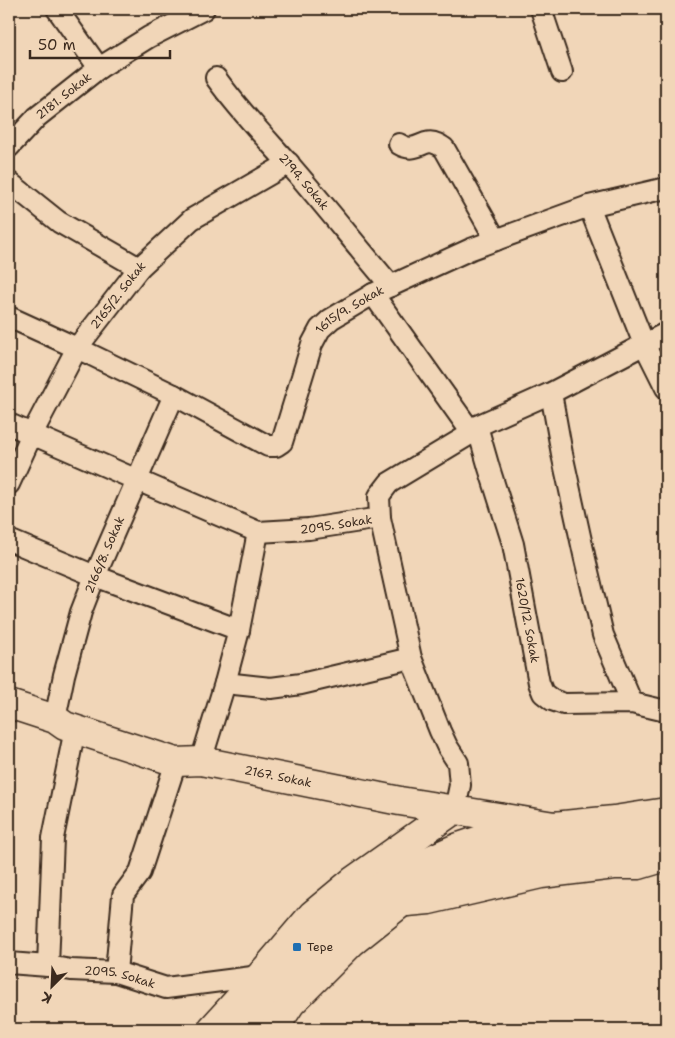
<svg xmlns="http://www.w3.org/2000/svg" width="675" height="1038" viewBox="0 0 675 1038" font-family="'Shantell Sans',sans-serif">
  <style>
    .lines { fill: none; stroke-linecap: round; stroke-linejoin: round }
    .minor-casing { stroke: #3b2a1e; stroke-width: 24 }
    .secondary-casing { stroke: #3b2a1e; stroke-width: 31 }
    .minor { stroke: #f1d6b8; stroke-width: 20 }
    .secondary { stroke: #f1d6b8; stroke-width: 28 }
    .poi-dot { fill: #1f6fb2; stroke: #f1d6b8; stroke-width: 2 }
    .labels { text-anchor: middle; dominant-baseline: central; stroke-width: 4.5; stroke-linejoin: round; paint-order: stroke }
    .street-label { font-size: 12px; fill: #3b2a1e; stroke: #f1d6b8 }
    .poi-label { font-size: 12px; fill: #3b2a1e; stroke: #f1d6b8; text-anchor: start }
  </style>
  <rect width="100%" height="100%" fill="#f1d6b8"/>
  <filter id="ink" filterUnits="userSpaceOnUse"><feTurbulence type="fractalNoise" baseFrequency=".02" numOctaves="2"/><feDisplacementMap in="SourceGraphic" scale="10" xChannelSelector="R" yChannelSelector="G"/><feConvolveMatrix kernelMatrix="1 2 1 2 8 2 1 2 1" color-interpolation-filters="sRGB"/></filter>
  <g filter="url(#ink)">
    <g class="lines">
      <g class="minor-casing">
        <g id="minor">
          <path d="M57,9L99,68"/>
          <path d="M541,9L562,72"/>
          <path id="s1" d="M216,78C238,109 263,135 288,163C323,203 356,245 391,286"/>
          <path d="M399,144C417,155 423,137 437,144C440,145 442,147 444,148L496,240"/>
          <path id="s2" d="M9,147L37,117L99,68L149,37L204,9"/>
          <path d="M9,182L59,222L139,268"/>
          <path d="M589,206L644,344L666,388"/>
          <path d="M373,294L472,433"/>
          <path id="s3" d="M9,317L77,348L174,395L268,446H276L282,442L312,344L320,329L331,319L373,294L471,249L589,206L666,188"/>
          <path d="M551,393L562,454L585,559L603,635L632,703"/>
          <path id="s4" d="M9,424L137,480L258,532L309,529L380,518"/>
          <path id="s5" d="M477,426L489,468L513,544L539,683L543,693L552,700L564,704L632,703L666,711"/>
          <path id="s6" d="M9,484L32,434L77,348L139,268L192,219L289,163"/>
          <path d="M9,540L95,576L239,630"/>
          <path d="M225,683L271,688L301,684L411,658"/>
          <path id="s7" d="M55,719L64,675L81,612L95,576L174,395"/>
          <path d="M201,761L225,683L239,630L258,532"/>
          <path d="M455,809L460,785L458,763L447,746L440,731L411,658L380,518L379,496L389,483L472,433L477,426L551,393L666,333"/>
          <path id="s8" d="M9,963L48,966L71,970L116,972L166,988L260,976"/>
          <path d="M48,966L53,838L75,729"/>
          <path d="M116,972L123,895L140,872L176,762"/>
        </g>
      </g>
      <g class="secondary-casing">
        <g id="secondary">
          <path id="s9" d="M9,704L55,719L65,726L176,762L201,761L400,801L554,826"/>
          <path d="M407,902L429,900L541,874L614,865H639L659,859L666,849"/>
          <path d="M212,1029L260,976L312,915L353,881L455,809"/>
          <path d="M248,1029L271,993L310,946L354,906L384,884L432,859L459,847L489,837L554,826L614,820L666,812"/>
          <path d="M274,1029L291,1003L352,942L401,903L439,877L517,852L666,836"/>
        </g>
      </g>
      <use href="#minor" class="minor"/>
      <use href="#secondary" class="secondary"/>
    </g>
  </g>
  <rect class="poi-dot" x="292" y="942" width="10" height="10" rx="2.5"/>
  <g class="labels">
    <g class="street-label">
      <text stroke="none"><textPath href="#s2" startOffset="75">2181. Sokak</textPath></text>
      <text stroke="none"><textPath href="#s1" startOffset="136">2194. Sokak</textPath></text>
      <text stroke="none"><textPath href="#s6" startOffset="219">2165/2. Sokak</textPath></text>
      <text stroke="none"><textPath href="#s3" startOffset="460">1615/9. Sokak</textPath></text>
      <text stroke="none"><textPath href="#s4" startOffset="350">2095. Sokak</textPath></text>
      <text stroke="none"><textPath href="#s7" startOffset="172">2166/8. Sokak</textPath></text>
      <text stroke="none"><textPath href="#s5" startOffset="201">1620/12. Sokak</textPath></text>
      <text stroke="none"><textPath href="#s9" startOffset="281">2167. Sokak</textPath></text>
      <text stroke="none"><textPath href="#s8" startOffset="112">2095. Sokak</textPath></text>
    </g>
    <g class="poi-label">
      <text x="307" y="947">Tepe</text>
    </g>
  </g>
  <rect width="675" height="1038" fill="none" stroke="#f1d6b8" stroke-width="30"/>
  <rect x="15" y="15" width="645" height="1008" fill="none" stroke="#3b2a1e" stroke-width="2" filter="url(#ink)"/>
  <g transform="translate(52 986) rotate(204)" stroke="#f1d6b8" stroke-width="4" paint-order="stroke">
  <path d="M0-4L9 19L0 12L-9 19Z" fill="#3b2a1e"/>
  <text y="-8" font-size="14" font-weight="bold" text-anchor="middle" fill="#3b2a1e">K</text>
  </g>
  <path d="M30 50v8h140v-8" fill="none" stroke="#3b2a1e" stroke-width="2.5"/>
  <text x="38" y="50" font-size="15" fill="#3b2a1e" stroke="#f1d6b8" stroke-width="4" paint-order="stroke">50 m</text>
</svg>
